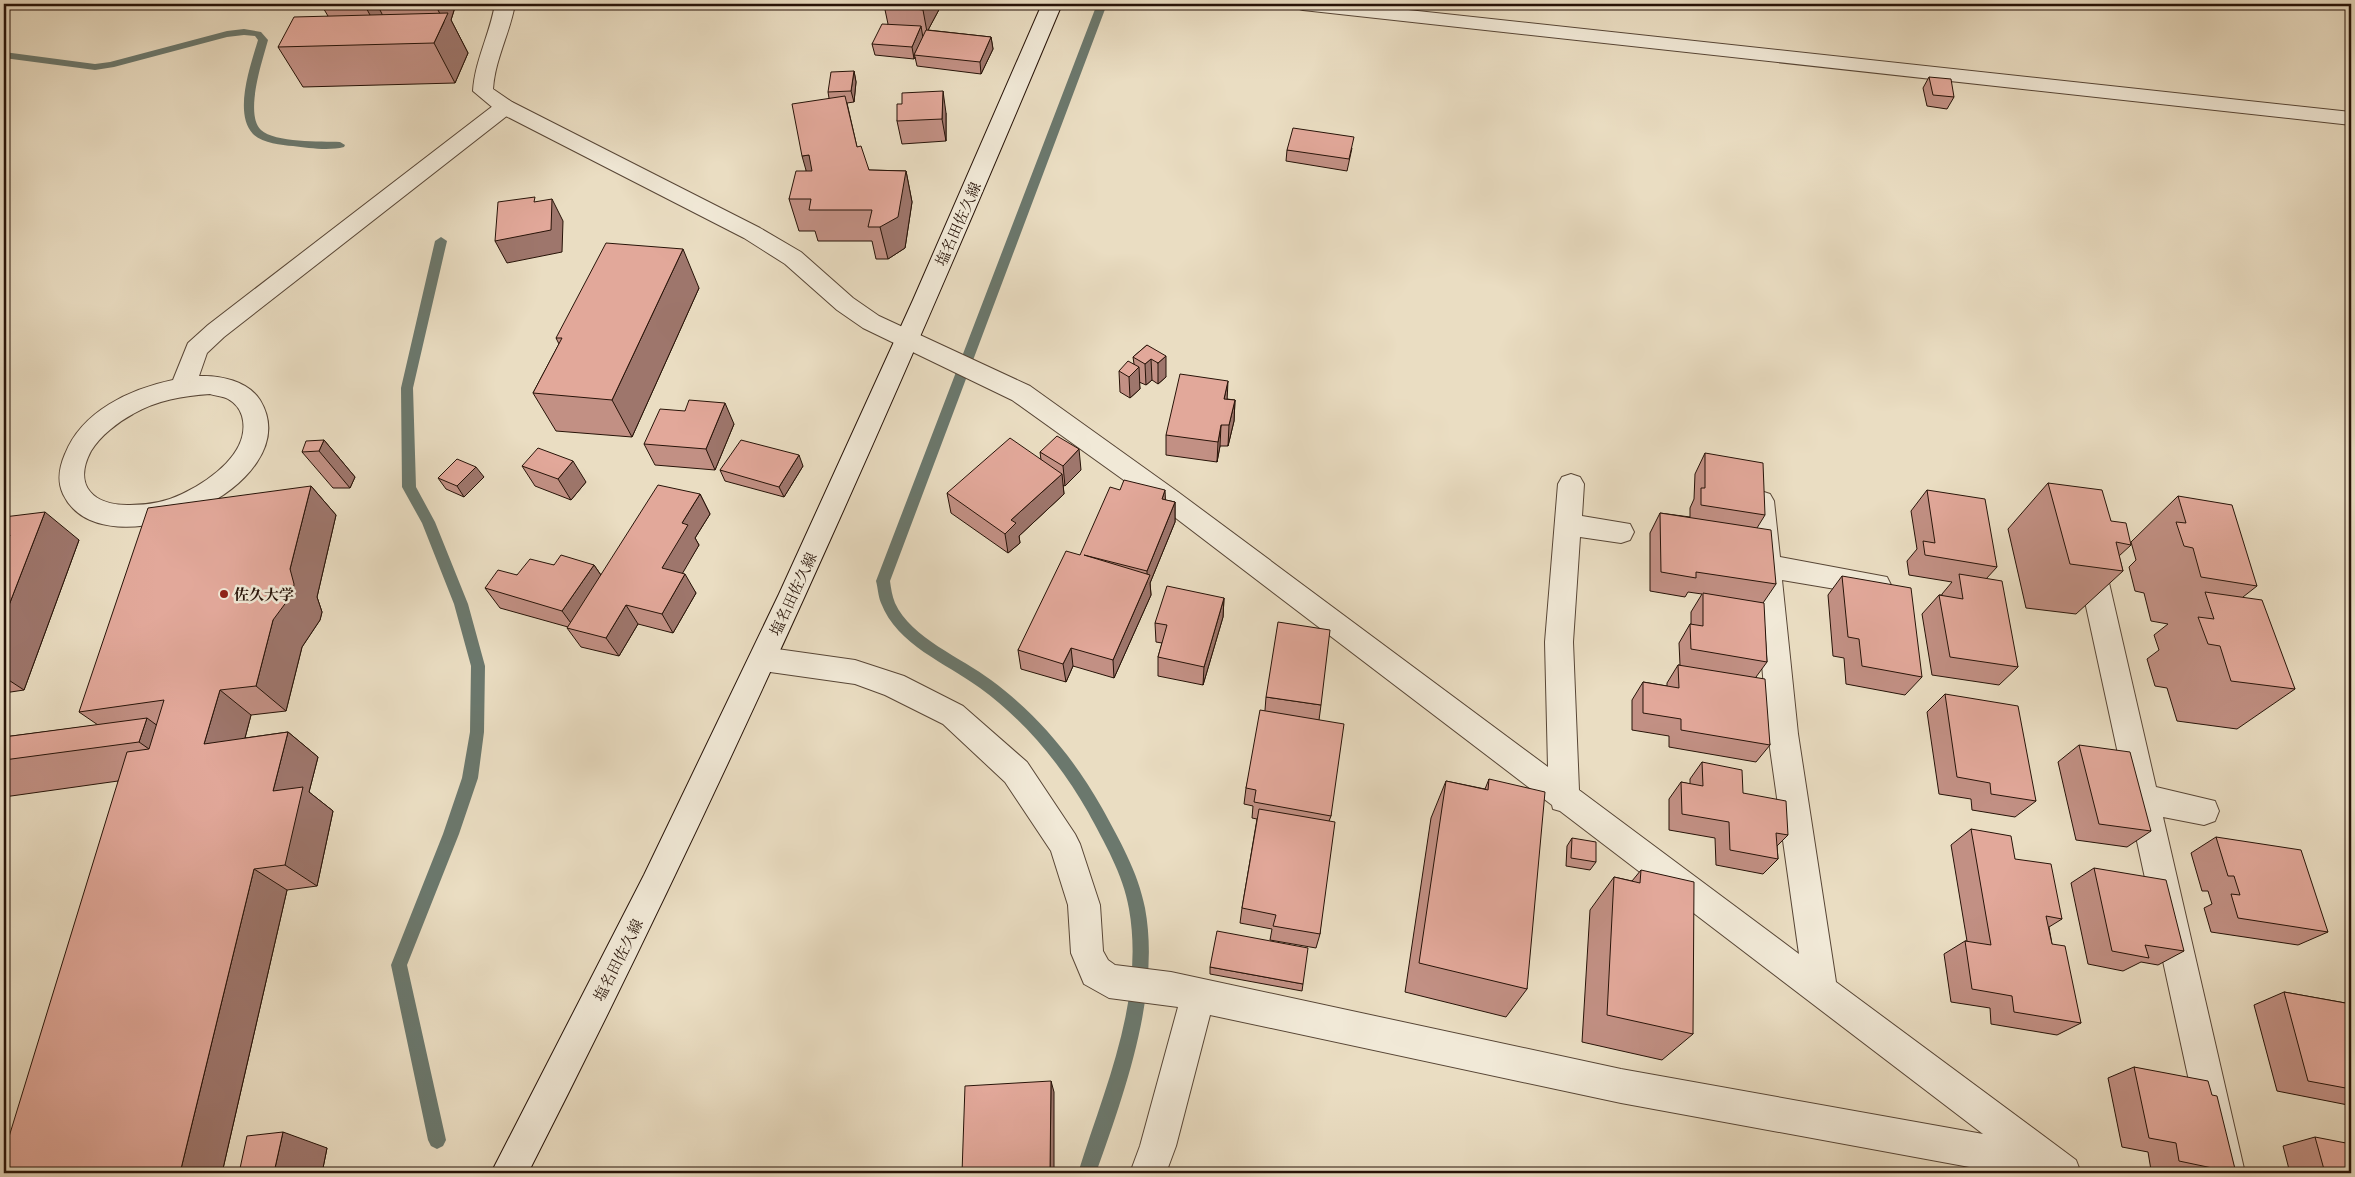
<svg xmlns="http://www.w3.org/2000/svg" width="2355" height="1177" viewBox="0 0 2355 1177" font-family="'Libre Caslon Text','Noto Serif JP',serif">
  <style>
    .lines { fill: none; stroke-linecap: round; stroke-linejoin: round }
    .stream { fill: #6b786d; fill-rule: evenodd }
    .service-casing { stroke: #584636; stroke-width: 2 }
    .minor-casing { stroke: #584636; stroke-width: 2 }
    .secondary-casing { stroke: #271308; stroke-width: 2 }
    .service { fill: #f1e9d7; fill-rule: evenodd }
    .minor { fill: #f1e9d7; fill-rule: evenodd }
    .secondary { fill: #f1e9d7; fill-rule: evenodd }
    .wall { fill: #c29084; stroke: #271308 }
    .shaded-wall { fill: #9e766c; stroke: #271308 }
    .building { fill: #e2a89a; stroke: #271308 }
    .poi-dot { fill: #8f2418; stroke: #f1e9d7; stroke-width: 2 }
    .labels { text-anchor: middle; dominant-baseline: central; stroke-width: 5; stroke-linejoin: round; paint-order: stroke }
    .street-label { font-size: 15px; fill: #271308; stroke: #f1e9d7 }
    .poi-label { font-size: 15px; font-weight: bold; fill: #271308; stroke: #f1e9d7; text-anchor: start }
  </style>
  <rect width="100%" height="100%" fill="#eaddc2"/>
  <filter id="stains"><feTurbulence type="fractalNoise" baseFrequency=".004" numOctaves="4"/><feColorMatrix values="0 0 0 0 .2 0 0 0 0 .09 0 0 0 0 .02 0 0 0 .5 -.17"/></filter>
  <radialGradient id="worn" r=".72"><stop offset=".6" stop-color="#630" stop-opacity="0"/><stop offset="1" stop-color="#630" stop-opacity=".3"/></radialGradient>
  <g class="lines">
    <path class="stream" d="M1097,4H1107L890,581C891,588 892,596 895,603C911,638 962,658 991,680C1038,715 1073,757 1102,808C1119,839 1138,872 1145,908C1161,993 1124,1094 1096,1173H1078C1104,1089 1145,1000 1129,909C1123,874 1104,842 1088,812C1060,763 1025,721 980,688C946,663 897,645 881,603C878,596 878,588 876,581Z
      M244,29L261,32L268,40C263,59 244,114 261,130C275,143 321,141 340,142L345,145L344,147C329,151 308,148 293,146C281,145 262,143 253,134C233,113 251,64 258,40L255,36L244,35L227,37L114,67L95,70L4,58V52L95,64L110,62L227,31Z
      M441,237L447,241L413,388L416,487L435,522L468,604L485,666L484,732L478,778L459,834L407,965L446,1140L443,1146L437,1149L431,1146L428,1140L391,965L443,834L462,778L470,732L471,666L454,604L422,523L402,487L401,388L435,241Z"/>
    <g class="service-casing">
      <path id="service" d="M505,101L512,102L515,107L512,112L224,337L207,353L199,376C220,375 248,381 260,400C312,486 102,577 63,494C57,481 59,468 65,454C82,411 130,389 173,380L188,343L208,325L498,102ZM210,394C216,396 223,396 228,399C235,403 240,409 242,416C252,452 209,481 182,494C166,502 148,505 130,505C95,506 72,487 91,451C100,436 118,422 133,414C157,400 183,396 210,394Z"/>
    </g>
    <g class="minor-casing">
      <path id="minor" d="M495,4H515C510,33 495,59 493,89L512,102L760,228L801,252L853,298L879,316L1030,386L1178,492L1548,767L1545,642L1558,484L1562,477L1571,474L1580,477L1584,484L1582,516L1630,524L1634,532L1630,540L1621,543L1580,537L1573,642L1579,790L1799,954L1768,734L1748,501L1752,494L1761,491L1770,494L1774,501L1780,557L1887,577L1891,585L1887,593L1877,596L1782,580L1798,734L1836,982L2076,1160L2081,1173H2002L1621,1103L1210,1015L1176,1146L1166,1173H1130L1140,1146L1178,1007L1109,998L1084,984L1071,953L1068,905L1051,851L1005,782L943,724L885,695L855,684L763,671L753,668L749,659L753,650L763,647L855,660L904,676L963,706L1027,762L1075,834L1080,844L1100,905L1103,951L1108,960L1115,965L1171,972L1621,1069L1983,1134L1560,811L1553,809L1552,805L1160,506L1012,400L863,328L837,310L785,264L744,238L498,112L473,91C475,60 490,34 495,4Z
        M1293,4H1353L2351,112V125L1303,10L1296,8Z
        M2093,563L2103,566L2107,574L2156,787L2215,801L2219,811L2215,821L2204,825L2163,817L2245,1173H2209L2079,574L2083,566Z"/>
    </g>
    <g class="secondary-casing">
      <path id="secondary" d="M1042,4H1062C896,400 723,791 528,1173H491L644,875L779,594L913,300Z"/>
    </g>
    <use href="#service" class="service"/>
    <use href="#minor" class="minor"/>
    <use href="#secondary" class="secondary"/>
  </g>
  <path class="wall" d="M323,4H456L451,20L468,53L455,83L303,87L278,47L328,16L322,6Z
    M885,4H942L928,30L991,37L993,49L981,74L917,66L915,57L914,59L875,55L872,44L888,24L884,5Z
    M854,71L856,82L854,102L847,103L857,147L869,170L906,171L912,202L905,248L888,259H876L872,241H818L815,231H799L789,199L806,171L829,98L828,92Z
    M1929,77L1954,97L1947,109L1927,106L1923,88Z
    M902,104L946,113V141L902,144L897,121Z
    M1352,148L1347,171L1286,161L1287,150Z
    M699,288L632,437L556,431L533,393L559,344L556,338Z
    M1147,345L1166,377L1158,384L1152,380L1146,385L1139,382L1140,389L1130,398L1120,392L1119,371L1134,364L1133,357Z
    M1227,399L1235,400L1234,421L1228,446H1220L1217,462L1166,455V435Z
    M685,411L734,424L715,470L655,465L644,444Z
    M324,440L355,477L350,488H333L302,452Z
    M1040,452L1081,470L1065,486L1063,485L1064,494L1019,536L1020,543L1008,553L951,513L947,493L1041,460Z
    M1705,453L1765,515L1757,528L1776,584L1763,603L1767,662L1756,677L1770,745L1756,762L1669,747V736L1632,730V700L1643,682L1667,686V683L1678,665H1680L1679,643L1690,624H1691V612L1702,594L1688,592L1685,597L1650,591V533L1660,513L1690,517V508L1694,499L1695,474Z
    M522,466L586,482L571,500L535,486Z
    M803,466L784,497L725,481L720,470Z
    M484,477L464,497L446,489L438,478Z
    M2048,483L2111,521L2131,545L2119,556L2123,571L2076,614L2026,608L2008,529Z
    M311,486L336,515L317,597L322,612L320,620L302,647L286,711L251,715L245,738L288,732L318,757L309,792L333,811L317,886L287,890L222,1173L118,781L4,797V737L98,725L79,712Z
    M1927,490L1997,567L1986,579L2018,667L1999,685L1932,675L1922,614L1939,595H1942V594L1952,582L1909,575L1907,561L1917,549L1911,511Z
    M700,494L710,514L695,538L699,545L682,573L696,593L673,633L638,624L619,656L581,647L567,628L568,627L500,608L485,588L517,575L554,565H594L601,575Z
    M2178,496L2257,586L2243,597L2295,689L2237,729L2177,721L2167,688L2155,686L2147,659L2159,650L2154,635L2168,624L2151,621L2144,593L2135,591L2129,567L2136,560L2131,542Z
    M1165,500L1175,502V522L1150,583L1151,595L1114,678L1073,666L1066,682L1021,669L1018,650L1080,555Z
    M4,517L79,540L24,690L4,693Z
    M1842,576L1922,677L1905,695L1846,684L1844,658L1833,656L1828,595Z
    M1224,598L1223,617L1203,685L1158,676V657L1162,643L1156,642L1155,623Z
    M1945,694L2036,801L2015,817L1972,810L1971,799L1939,794L1927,712Z
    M1266,697L1321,705L1319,720L1331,816L1329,821L1320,934L1316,948L1270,940L1272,929L1240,923L1242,908L1257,819L1252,818L1253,806L1244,804L1246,788L1265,710Z
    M2079,745L2151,831L2127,847L2076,840L2058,762Z
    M1702,762L1743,793L1788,835L1777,846L1778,859L1763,874L1716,865L1715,838L1669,830V799L1681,782L1690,784V779Z
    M1489,779L1527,989L1506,1017L1405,992L1431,818L1446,781L1485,789Z
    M1971,829L2015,859L2062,919L2049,927L2052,944L2081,1023L2057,1035L1991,1024L1990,1008L1951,1002L1944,954L1965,941H1967L1951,845Z
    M2216,837L2328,932L2298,945L2211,932L2204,908L2212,904L2208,891H2202L2191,853Z
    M1572,838L1596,862L1590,870L1566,866L1567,846Z
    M2094,868L2184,951L2158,965L2141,962L2123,971L2088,964L2071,883Z
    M1641,870L1693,1034L1662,1060L1582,1042L1590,910L1614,877L1632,881Z
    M1210,967L1303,984L1302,991L1210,974Z
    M2284,992L2351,1004V1104L2348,1105L2277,1091L2254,1005Z
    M2134,1067L2212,1095L2236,1173H2168L2151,1170L2148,1152L2122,1147L2108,1078Z
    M2315,1137L2351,1173H2290L2283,1146Z
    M327,1148L322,1173H239Z"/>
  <path class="shaded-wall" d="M364,4H377L385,20L381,35Z
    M435,4H456L451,20L468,53L455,83L434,43L444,22Z
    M926,4H942L927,32L923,10Z
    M921,26L923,38L914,55L915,57L914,59L912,47Z
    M991,37L993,49L981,74L980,62Z
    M854,71L856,82L854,102L851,91Z
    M943,91L946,113V141L942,119Z
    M809,155L818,187L811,188L802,156Z
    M906,171L912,202L905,248L888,259L880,227Z
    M552,199L563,221L562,252L507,263L495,241Z
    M683,249L699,288L632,437L612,400Z
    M1166,356V377L1158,384V363Z
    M1151,359L1152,380L1146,385L1145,364Z
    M1139,367L1140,389L1130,398L1129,377Z
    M1228,381L1227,402L1224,399Z
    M1235,400L1234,421L1228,446L1229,425Z
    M725,403L734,424L715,470L706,449Z
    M1221,425L1220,446L1217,462L1218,442Z
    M324,440L355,477L350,488L319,451Z
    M1079,449L1081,470L1065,486L1063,466Z
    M799,455L803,466L784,497L779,487Z
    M573,461L586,482L571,500L558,479Z
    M476,467L484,477L464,497L457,486Z
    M1062,474L1064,494L1019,536L1020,543L1008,553L1005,534L1011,520Z
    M311,486L336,515L317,597L322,612L320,620L302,647L286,711L256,686L273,620L290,569Z
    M1165,490L1166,511L1162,499Z
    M700,494L710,514L695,538L699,545L674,588L662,568L682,523Z
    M1175,502V522L1150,583L1151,595L1114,678L1113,660L1147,582V571Z
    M45,512L79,540L24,690L4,677V618Z
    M594,565L607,584L576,630L562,611Z
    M685,574L696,593L673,633L662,614Z
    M1224,598L1223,617L1203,685L1204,667Z
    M626,605L638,624L619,656L606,638Z
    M1071,648L1073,666L1066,682L1063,664Z
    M220,690L251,715L237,768L204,744Z
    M147,718L189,749L182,772L139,742Z
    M288,732L318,757L309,792L333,811L317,886L285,865L273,791Z
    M254,869L287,890L222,1173H180Z
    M1051,1081L1054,1092V1173H1050Z
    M283,1132L327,1148L322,1173H290L275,1168Z"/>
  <path class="building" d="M323,4H351L322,6Z
    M885,4H926L923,10L884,5Z
    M448,13L434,43L278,47L294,17Z
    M882,24L921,26L912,47L872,44Z
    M926,30L991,37L980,62L914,55Z
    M854,71L851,91L828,92L831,72Z
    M1929,77L1951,79L1954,97L1933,95Z
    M943,91L942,119L897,121V104H902V93Z
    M845,96L857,147L861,146L869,170L906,171L898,217L880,227H868L872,210H809L811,199H789L796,171H812L809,155L802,156L792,104Z
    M1293,128L1354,137L1349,159L1287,150Z
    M535,197L534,202L552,199L551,230L495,241L498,202Z
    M606,243L683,249L612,400L533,393L562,338H556Z
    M1147,345L1166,356L1158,363L1151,359L1145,364L1133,357Z
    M1128,361L1139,367L1129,377L1119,371Z
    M1180,374L1228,381L1224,399L1235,400L1229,425H1221L1218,442L1166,435Z
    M689,400L725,403L706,449L644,444L660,409L685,411Z
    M1057,436L1079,449L1063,466L1040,452Z
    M1010,438L1062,474L1011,520L1016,523L1005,534L947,493Z
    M324,440L319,451L302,452L306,441Z
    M741,440L799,455L779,487L720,470Z
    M538,448L573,461L558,479L522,466Z
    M1705,453L1763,463L1765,515L1701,505V488H1705Z
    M457,459L476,467L457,486L438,478Z
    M1124,480L1165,490L1162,499L1175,502L1147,571L1084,555L1150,575L1113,660L1071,648L1063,664L1018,650L1066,551L1080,555L1110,487L1120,490Z
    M2048,483L2102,490L2111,521L2126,523L2131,545L2116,542L2123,571L2070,564Z
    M658,485L700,494L682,523L688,525L662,568L685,574L662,614L626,605L606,638L567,628Z
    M311,486L290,569L294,584L293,593L273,620L256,686L220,690L204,744L288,732L273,791L303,787L285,865L254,869L180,1173H4V1153L127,752L149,749L164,700L79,712L148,508Z
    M1927,490L1985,499L1997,567L1925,555L1923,541L1935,543Z
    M2178,496L2232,505L2257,586L2201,577L2193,548L2184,546L2176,522L2186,523Z
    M45,512L4,618V550L10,535L4,536V517Z
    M1660,513L1771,530L1776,584L1696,572V578L1661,572Z
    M561,555L594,565L562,611L485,588L498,570L517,575L530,559L554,565Z
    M1959,574L2002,581L2018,667L1950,657L1939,595L1963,599Z
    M1842,576L1911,588L1922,677L1862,666L1859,639L1848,637Z
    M1167,586L1224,598L1204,667L1158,657L1167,625L1155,623Z
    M2205,592L2262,600L2295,689L2231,681L2220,646L2208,644L2198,617L2214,619Z
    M1703,593L1764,603L1767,662L1691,649L1690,624L1703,626Z
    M1278,622L1330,630L1321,705L1266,697Z
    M1678,665L1765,679L1770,745L1681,730V719L1643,713V682L1679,688Z
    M1945,694L2018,706L2036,801L1991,794L1990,783L1957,777Z
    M1260,710L1344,724L1331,816L1254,802L1256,790L1246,788Z
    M147,718L139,742L4,760V737Z
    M2079,745L2130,752L2151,831L2099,824Z
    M1702,762L1742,770L1743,793L1786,801L1788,835L1776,833L1778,859L1730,850L1729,822L1682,814L1681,782L1703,786Z
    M1489,779L1545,792L1527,989L1419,963L1446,781L1488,790Z
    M1259,809L1335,822L1320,934L1273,926L1276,915L1242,908Z
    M1971,829L2011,836L2015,859L2051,864L2062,919L2046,916L2052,944L2065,946L2081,1023L2014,1012L2012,996L1972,989L1965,941L1991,945Z
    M2216,837L2301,850L2328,932L2238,918L2231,894L2240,895L2234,876H2228Z
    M1572,838L1596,842V862L1571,858Z
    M2094,868L2166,880L2184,951L2145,945L2149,958L2112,951Z
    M1641,870L1694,882L1693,1034L1607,1015L1614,877L1640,883Z
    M1217,931L1308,948L1303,984L1210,967Z
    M2284,992L2351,1004V1089L2308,1081Z
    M2134,1067L2208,1081L2212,1095L2217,1096L2236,1173L2179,1161L2176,1143L2149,1138Z
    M1051,1081L1050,1173H962L965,1086Z
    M283,1132L275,1168L239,1173L247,1136Z
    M2315,1137L2351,1144V1173H2325Z"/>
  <circle class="poi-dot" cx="224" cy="594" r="5"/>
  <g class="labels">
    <g class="street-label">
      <text transform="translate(958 224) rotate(-66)">塩名田佐久線</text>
      <text transform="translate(793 594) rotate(-65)">塩名田佐久線</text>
      <text transform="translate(618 960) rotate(-63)">塩名田佐久線</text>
    </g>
    <g class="poi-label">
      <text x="234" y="594">佐久大学</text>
    </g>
  </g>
  <rect width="2355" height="1177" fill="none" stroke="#eaddc2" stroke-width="20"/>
  <rect x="5" y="5" width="2345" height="1167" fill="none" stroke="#271308" stroke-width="2.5"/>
  <rect x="10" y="10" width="2335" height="1157" fill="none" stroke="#271308"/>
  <rect width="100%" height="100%" filter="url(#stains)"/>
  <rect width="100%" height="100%" fill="url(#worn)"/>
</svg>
